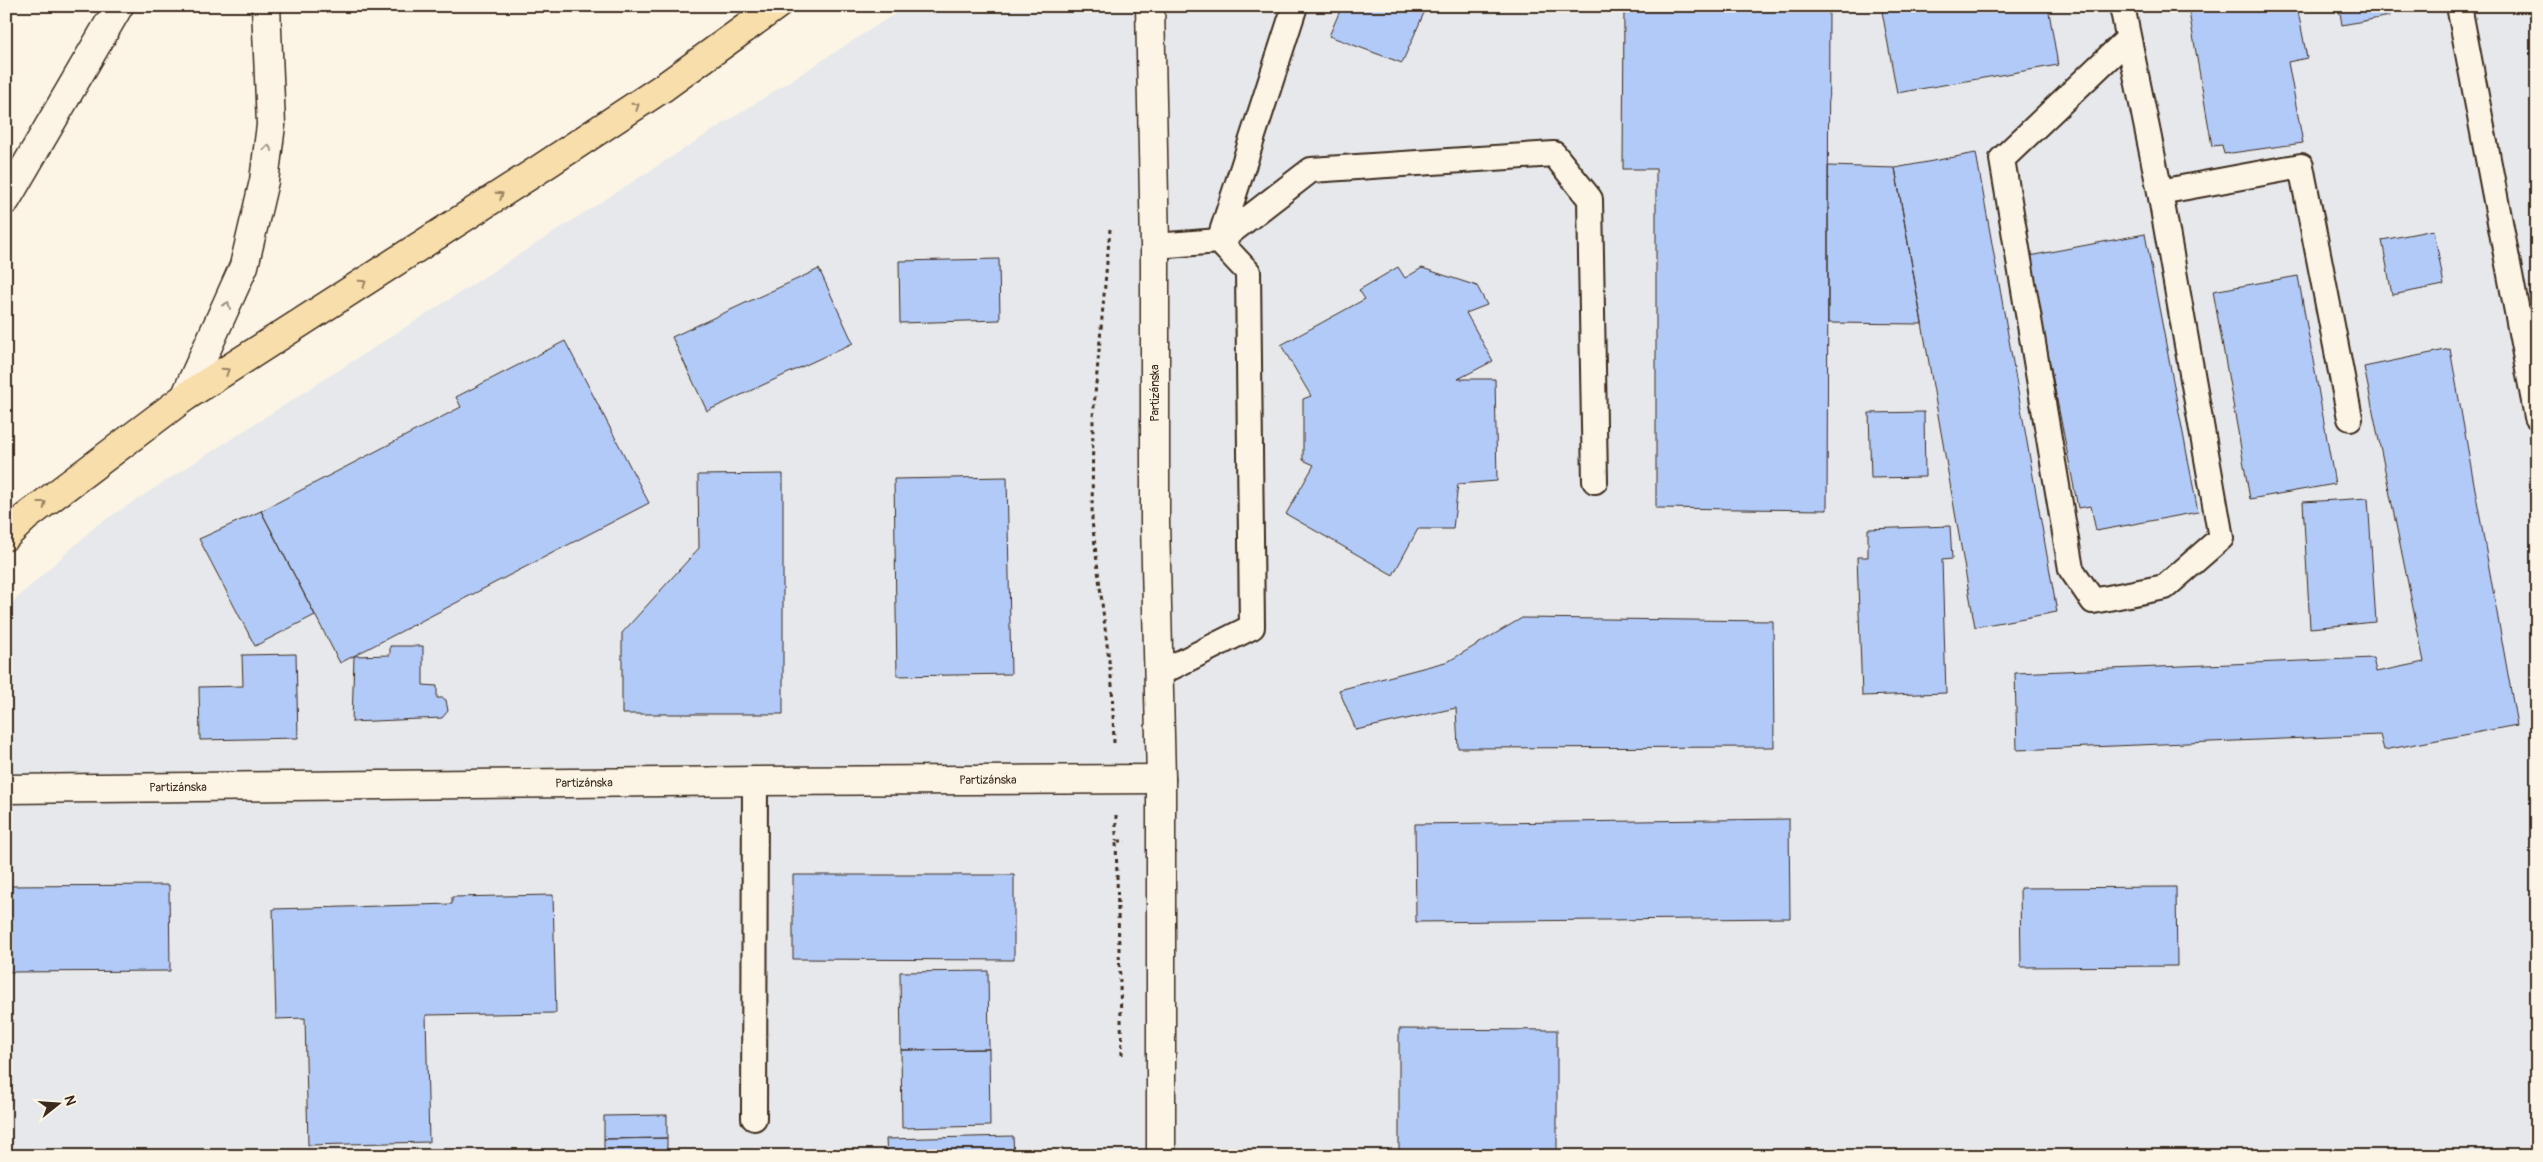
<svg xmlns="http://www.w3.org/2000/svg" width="2543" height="1162" viewBox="0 0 2543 1162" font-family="Pangolin,sans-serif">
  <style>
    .built { fill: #e6e8eb }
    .building { fill: #b2caf8; stroke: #3b2a1e }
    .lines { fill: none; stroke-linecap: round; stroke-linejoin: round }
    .lane-casing { stroke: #3b2a1e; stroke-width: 28 }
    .street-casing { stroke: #3b2a1e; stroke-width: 31 }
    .secondary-casing { stroke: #3b2a1e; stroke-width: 31 }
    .primary-casing { stroke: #3b2a1e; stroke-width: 31 }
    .path { stroke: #3b2a1e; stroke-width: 3; stroke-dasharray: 4 4; stroke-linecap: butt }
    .lane { stroke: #fcf5e5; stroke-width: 24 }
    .street { stroke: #fcf5e5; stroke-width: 28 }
    .secondary { stroke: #fcf5e5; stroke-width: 28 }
    .primary { stroke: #f8deab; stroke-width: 28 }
    .oneway { stroke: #9a8464 }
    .oneway2 { stroke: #9c9082 }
    .labels { text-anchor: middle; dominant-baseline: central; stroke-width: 4; stroke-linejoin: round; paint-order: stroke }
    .street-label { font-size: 12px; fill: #3b2a1e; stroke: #fcf5e5 }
  </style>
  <rect width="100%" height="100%" fill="#fcf5e5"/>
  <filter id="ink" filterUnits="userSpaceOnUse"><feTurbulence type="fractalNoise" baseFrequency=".02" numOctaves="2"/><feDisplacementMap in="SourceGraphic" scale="10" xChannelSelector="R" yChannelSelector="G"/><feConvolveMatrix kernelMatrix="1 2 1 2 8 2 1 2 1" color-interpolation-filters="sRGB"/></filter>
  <g filter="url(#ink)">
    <path class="built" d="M907,6H2537V1156H6V608L97,525Z"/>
    <path class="building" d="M1342,6H1427L1402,63L1329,36Z
      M1624,6H1829L1827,510L1656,508V169H1623Z
      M1881,6H2048L2058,65L1897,93Z
      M2188,6H2297L2307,58L2288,62L2303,143L2224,154L2222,145L2212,146Z
      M2339,6H2388L2390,16L2342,25Z
      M1976,153L2057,612L1975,627L1895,168Z
      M1828,166L1895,168L1922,324L1828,323Z
      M2434,230L2444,285L2392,295L2382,240Z
      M2145,234L2198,512L2096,531L2091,506L2078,508L2029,256Z
      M999,259L1000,320L900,323L899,261Z
      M1398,267L1405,278L1422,268L1477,286L1487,305L1466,313L1493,361L1458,379H1495L1497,481L1458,484L1453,529H1418L1393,575L1286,514L1314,465L1303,460V399L1311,396L1281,345L1365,299L1359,290Z
      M819,269L853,343L707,411L672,337Z
      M2298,276L2335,484L2250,499L2213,291Z
      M565,341L649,503L340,663L261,511L461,407L456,397Z
      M2450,349L2517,725L2384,750L2380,735L2017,750L2015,673L2373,658L2376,672L2424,662L2364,367Z
      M1924,412L1925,477L1871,478L1869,413Z
      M783,474V714H622V633L699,548L698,475Z
      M1007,477L1011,674L897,676L894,479Z
      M2368,498L2376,622L2310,628L2303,502Z
      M261,511L315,615L255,646L199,539Z
      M1950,526L1952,559L1942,560L1946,693L1862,696L1857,557H1868V529Z
      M1522,618L1773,621L1774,747L1458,748L1456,708L1356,730L1339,690L1449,661Z
      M390,646H423V685L437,686V698H443L446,700L448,711L442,718L352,722L354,656L390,655Z
      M296,654L298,738L200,740L199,687L243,686L242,655Z
      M1789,819L1790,918L1416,922L1415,824Z
      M793,875H1014V960L793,959Z
      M169,885L170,971L6,972V886Z
      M2176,887L2177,966L2021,967L2020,888Z
      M553,895L556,1013L426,1015L429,1142L308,1145L305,1018L276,1019L273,909L452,904V897Z
      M988,971L989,1049L901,1050L900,972Z
      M1399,1029L1557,1030V1156H1399Z
      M989,1049L990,1126L902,1128L901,1050Z
      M667,1115V1138L604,1139V1116Z
      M1013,1136L1014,1156H887L886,1139Z
      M667,1138V1156H604V1139Z"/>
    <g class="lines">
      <g class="lane-casing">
        <path id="lane" d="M2122,6L2160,192L2221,538L2165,587L2093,601L2071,569L2002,159L2128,39
          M2459,6L2537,417
          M2160,192L2301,166L2350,418
          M1155,246L1219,241L1311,170L1554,154L1590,199L1595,481
          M1158,674L1252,627L1248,272L1219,241L1295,6
          M754,1118L755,781"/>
      </g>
      <g class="street-casing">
        <g id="street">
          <path d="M6,200L119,6"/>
          <path id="s1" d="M6,789L755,781L1161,779"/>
        </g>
      </g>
      <g class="secondary-casing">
        <path id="secondary" d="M1150,6L1155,246V521L1161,779V1156
          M185,397L244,266L264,181L271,125L266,6"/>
      </g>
      <g class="primary-casing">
        <path id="primary" d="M6,536L26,517L185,397L538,170L664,87L776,6"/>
      </g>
      <path class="path" d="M1110,229L1093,417L1092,521L1112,685L1114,743
        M1116,815V841
        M1122,1055L1116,841H1126"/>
      <use href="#lane" class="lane"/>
      <use href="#street" class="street"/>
      <use href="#secondary" class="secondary"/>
      <use href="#primary" class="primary"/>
    </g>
    <defs><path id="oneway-chevron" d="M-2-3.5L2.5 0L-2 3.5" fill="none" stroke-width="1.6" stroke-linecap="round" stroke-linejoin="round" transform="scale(1.25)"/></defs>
    <g class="oneway">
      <use href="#oneway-chevron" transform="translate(636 106) rotate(-34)"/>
      <use href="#oneway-chevron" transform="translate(500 195) rotate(-33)"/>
      <use href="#oneway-chevron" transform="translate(363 283) rotate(-33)"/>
      <use href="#oneway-chevron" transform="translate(226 371) rotate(-33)"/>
      <use href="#oneway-chevron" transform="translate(43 504) rotate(-37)"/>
    </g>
    <g class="oneway2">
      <use href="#oneway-chevron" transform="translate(268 148) rotate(-84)"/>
      <use href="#oneway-chevron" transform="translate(227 305) rotate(-66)"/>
    </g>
  </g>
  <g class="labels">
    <g class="street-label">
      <text transform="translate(1155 393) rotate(-90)">Partizánska</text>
      <text stroke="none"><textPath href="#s1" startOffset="982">Partizánska</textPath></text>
      <text stroke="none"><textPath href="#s1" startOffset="578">Partizánska</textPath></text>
      <text stroke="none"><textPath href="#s1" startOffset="172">Partizánska</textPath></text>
    </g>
  </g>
  <rect width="2543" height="1162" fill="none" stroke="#fcf5e5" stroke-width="25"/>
  <rect x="12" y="12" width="2518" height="1137" fill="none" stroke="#3b2a1e" stroke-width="2" filter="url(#ink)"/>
  <g transform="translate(58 1104) rotate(73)" stroke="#fcf5e5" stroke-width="4" paint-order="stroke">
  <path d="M0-4L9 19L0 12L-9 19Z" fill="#3b2a1e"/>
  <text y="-8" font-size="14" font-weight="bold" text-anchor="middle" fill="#3b2a1e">N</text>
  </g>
</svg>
